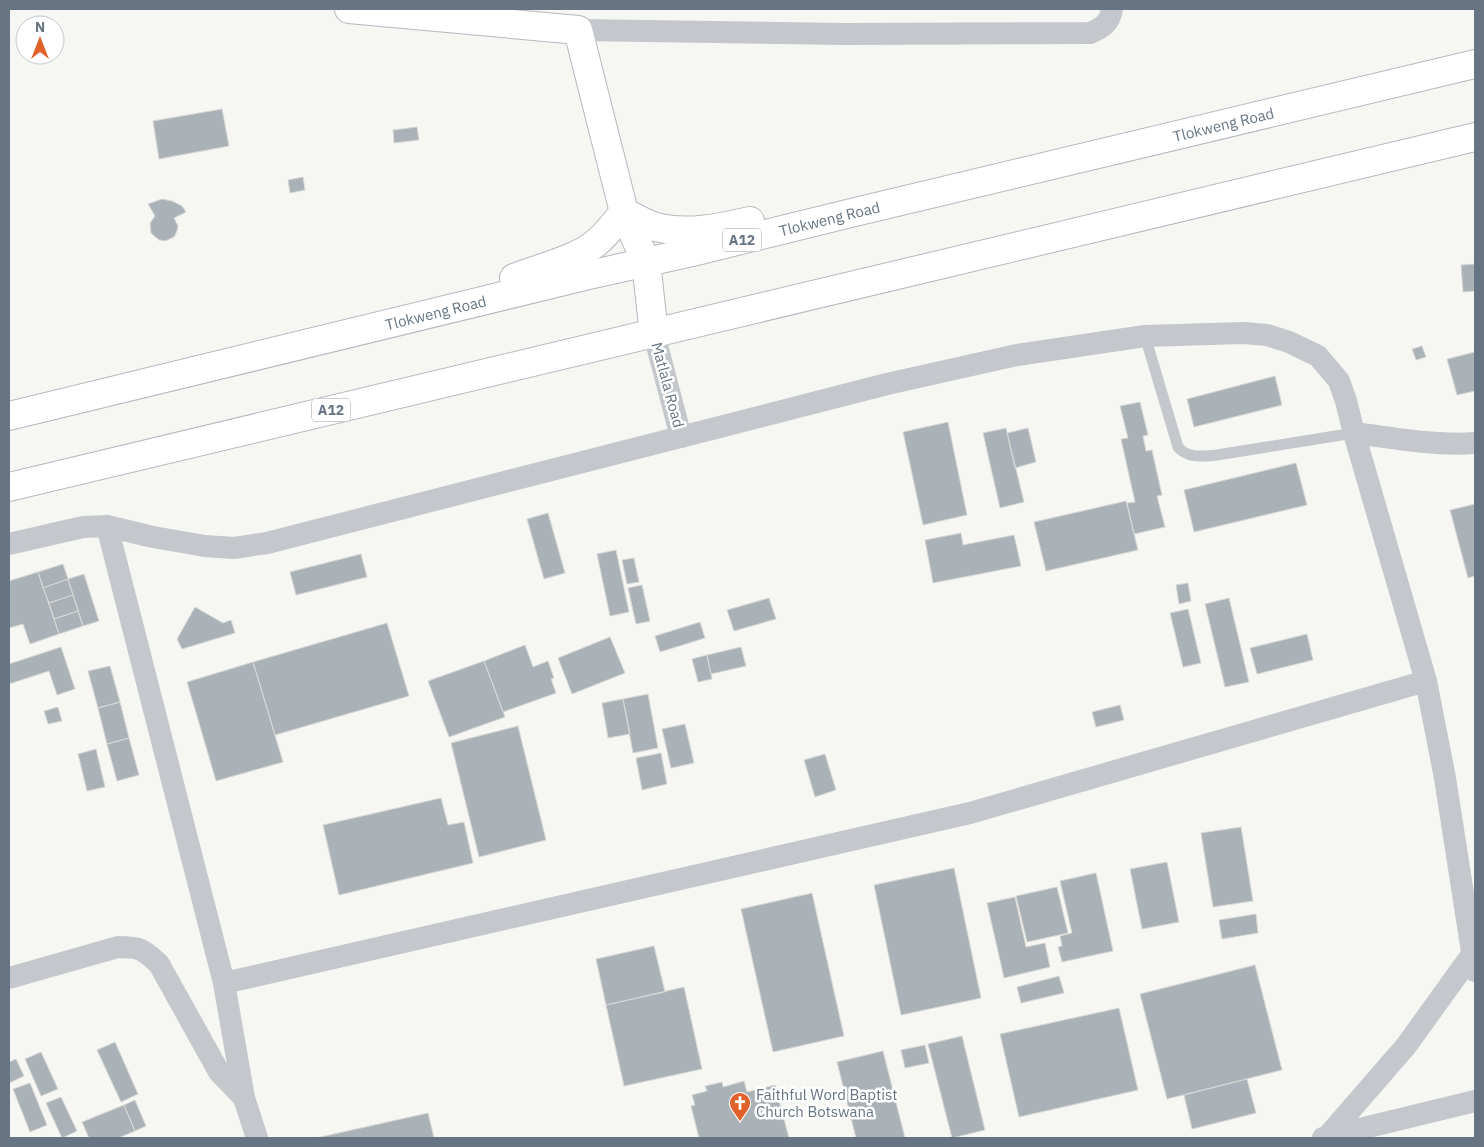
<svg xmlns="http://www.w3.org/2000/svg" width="1484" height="1147" viewBox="0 0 1484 1147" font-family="'IBM Plex Sans',sans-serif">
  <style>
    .building { fill: #abb2b7; stroke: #d7d8d5 }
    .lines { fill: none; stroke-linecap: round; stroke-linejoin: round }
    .secondary-casing { stroke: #b4b9bd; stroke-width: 30 }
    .primary-casing { stroke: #b5b9bd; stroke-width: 30 }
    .lane { stroke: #c4c7cb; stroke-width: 11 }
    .street { stroke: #c4c7cb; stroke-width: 22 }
    .secondary { stroke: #fff; stroke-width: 28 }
    .primary { stroke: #fff; stroke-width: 28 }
    .labels { text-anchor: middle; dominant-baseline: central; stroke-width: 5; stroke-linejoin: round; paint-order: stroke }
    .shield { fill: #fff; stroke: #949ea8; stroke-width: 1 }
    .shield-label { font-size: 14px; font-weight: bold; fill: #667483 }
    .street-label { font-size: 15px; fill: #667483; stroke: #fff }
    .poi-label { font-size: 15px; fill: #667483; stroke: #fff; text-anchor: start }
  </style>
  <rect width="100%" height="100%" fill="#f6f6f3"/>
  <path class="building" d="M222,109L229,146L159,159L153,121Z
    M417,127L419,140L394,143L393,130Z
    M303,177L305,190L290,193L288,180Z
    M162,199L172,201L182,206L186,212L174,218L178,226L177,231L174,237L165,241L159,240L151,233L150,223L155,216L148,204Z
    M1475,264V291L1463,292L1461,265Z
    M1422,346L1426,357L1416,360L1412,349Z
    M1475,352V391L1457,395L1447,359Z
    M1275,376L1282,405L1194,427L1187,399Z
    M1140,402L1148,435L1143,436L1146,451L1152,450L1162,495L1157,496L1165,527L1134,534L1127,503L1135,502L1121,439L1128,438L1120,406Z
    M948,422L967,515L923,525L903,432Z
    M1006,428L1024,502L1000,508L983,433Z
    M1028,428L1036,462L1015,468L1007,433Z
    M1296,463L1307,505L1194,532L1184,490Z
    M1126,501L1138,550L1046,571L1034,522Z
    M1475,504V576L1468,578L1450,510Z
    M548,513L565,573L544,579L527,519Z
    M961,533L963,545L1014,535L1021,566L933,583L925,540Z
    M616,550L629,612L610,616L597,554Z
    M361,554L367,577L296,595L290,572Z
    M634,558L639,582L627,584L622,560Z
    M63,564L68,579L43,588L38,572Z
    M38,572L59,634L30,644L23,624L9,628V581Z
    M84,574L99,621L83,626L68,579Z
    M68,579L73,595L49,603L43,588Z
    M1188,583L1191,601L1179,604L1176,585Z
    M642,585L650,621L636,624L628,588Z
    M73,595L78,611L54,619L49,603Z
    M769,598L776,619L734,631L727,610Z
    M1229,598L1249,682L1225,687L1205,604Z
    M195,607L223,623L231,620L235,633L182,649L177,639Z
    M1188,609L1201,663L1183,667L1170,613Z
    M78,611L83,626L59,634L54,619Z
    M700,622L705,638L660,652L655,636Z
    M387,623L409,696L275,735L253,662Z
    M1307,634L1313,660L1257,674L1250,648Z
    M610,637L625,673L572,694L558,658Z
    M525,645L533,667L548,661L554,678L551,679L556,693L503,712L484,661Z
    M61,647L75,689L57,695L49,671L9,684V664Z
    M741,647L746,666L711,674L707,655Z
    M707,655L712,679L698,682L692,659Z
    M484,661L505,717L449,737L428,681Z
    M253,662L283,762L216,781L187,682Z
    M110,666L120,702L98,708L88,671Z
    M648,694L658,748L633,753L623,699Z
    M623,699L630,734L608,738L602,703Z
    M120,702L129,738L107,744L98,708Z
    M1120,705L1124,720L1096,727L1092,712Z
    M58,707L62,721L48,724L44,711Z
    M685,724L694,763L671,768L662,729Z
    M518,726L546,840L479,857L451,743Z
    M129,738L139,775L117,781L107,744Z
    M96,749L105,787L87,791L78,754Z
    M661,753L667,784L642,790L636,758Z
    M825,754L836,790L815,797L804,760Z
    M441,798L448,825L464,822L473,863L339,895L323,825Z
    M1241,827L1253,901L1213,907L1201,833Z
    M1167,862L1179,922L1142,929L1130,869Z
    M954,868L981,998L901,1015L874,885Z
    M1096,873L1113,951L1062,962L1058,947L1062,946L1060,936L1072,933L1060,881Z
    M1057,887L1068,933L1027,942L1016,896Z
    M812,893L844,1036L773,1052L741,909Z
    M1015,897L1026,947L1045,943L1050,967L1004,978L987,903Z
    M1256,914L1258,933L1222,939L1219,920Z
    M654,946L665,992L606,1005L596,959Z
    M1255,965L1282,1070L1167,1099L1140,994Z
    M1059,976L1064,993L1021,1003L1017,987Z
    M684,987L702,1069L624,1086L606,1005Z
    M1119,1008L1138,1090L1019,1117L1000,1034Z
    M962,1036L985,1130L952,1138L928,1044Z
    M115,1042L138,1094L121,1102L97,1050Z
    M925,1045L929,1063L905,1068L901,1050Z
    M883,1051L905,1138H856L837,1062Z
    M41,1052L58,1089L41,1096L25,1059Z
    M16,1059L24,1076L9,1083V1062Z
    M1247,1079L1256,1113L1192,1129L1184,1095Z
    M744,1081L747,1092L775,1085L789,1138H699L691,1106L695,1105L692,1095L707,1091L705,1086L722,1082L723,1087Z
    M30,1083L47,1125L30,1132L13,1089Z
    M61,1097L77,1131L62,1138L46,1103Z
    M135,1100L146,1126L135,1131L124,1105Z
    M124,1105L135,1131L118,1138H89L82,1122Z
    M428,1113L434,1138H316Z"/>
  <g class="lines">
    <g class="secondary-casing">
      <path id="secondary" d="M349,9L578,30L624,212L646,262L654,334"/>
    </g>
    <g class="primary-casing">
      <g id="primary">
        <path d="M514,278C537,269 573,260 592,246C605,237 614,224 624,212C634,217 645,224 656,227C686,235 720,228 750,221"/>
        <path id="s1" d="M9,416L589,275L696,251L851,213L1475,64"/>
        <path d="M9,487L1475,137"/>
      </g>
    </g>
    <path class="lane" d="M1145,336L1178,447C1188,459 1203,456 1217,455L1354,433"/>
    <path class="street" d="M578,30L845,34L1090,33C1102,28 1110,23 1112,9
      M654,334L681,437
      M1354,433C1394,438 1435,446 1475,443
      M107,526L224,983L244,1098L257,1138
      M9,544L83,527L107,526L153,537L205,546L234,548L267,543L887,384L1017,355L1145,336L1244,333L1267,335L1289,342L1318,356L1339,381L1346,401L1354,433L1426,681L1445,778L1475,971
      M9,978L118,947C140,947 143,949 159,964L219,1072L244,1098
      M224,983L970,813L1426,681
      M1327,1137L1406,1046L1473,953
      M1323,1138L1475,1101"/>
    <use href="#secondary" class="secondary"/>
    <use href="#primary" class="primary"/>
  </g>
  <defs>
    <g id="church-pin" transform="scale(1.125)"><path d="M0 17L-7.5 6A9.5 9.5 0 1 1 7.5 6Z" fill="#e06129" stroke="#fff"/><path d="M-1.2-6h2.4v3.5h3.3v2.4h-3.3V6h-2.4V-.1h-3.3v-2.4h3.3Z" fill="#fff"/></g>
  </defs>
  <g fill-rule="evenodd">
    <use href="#church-pin" x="740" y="1103"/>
  </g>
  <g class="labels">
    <g class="shield">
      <rect x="723" y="228.5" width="38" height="23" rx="4"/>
      <rect x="312" y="398.5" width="38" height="23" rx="4"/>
    </g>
    <g class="shield-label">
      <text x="742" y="240">A12</text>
      <text x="331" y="410">A12</text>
    </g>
    <g class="street-label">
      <text stroke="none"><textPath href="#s1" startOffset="1249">Tlokweng Road</textPath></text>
      <text stroke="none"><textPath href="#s1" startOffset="844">Tlokweng Road</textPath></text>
      <text stroke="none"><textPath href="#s1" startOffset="439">Tlokweng Road</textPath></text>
      <text transform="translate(668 385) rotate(75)">Matlala Road</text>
    </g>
    <g class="poi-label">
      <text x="756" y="1094">Faithful Word Baptist<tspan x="756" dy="17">Church Botswana</tspan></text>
    </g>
  </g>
  <rect width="1484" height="1147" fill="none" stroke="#667483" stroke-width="20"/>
  <g transform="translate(40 40)"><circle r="24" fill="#ffffff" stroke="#c2c7cd"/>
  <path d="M0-4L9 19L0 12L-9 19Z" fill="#e06129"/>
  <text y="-8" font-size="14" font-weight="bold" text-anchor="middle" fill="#667483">N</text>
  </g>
</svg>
